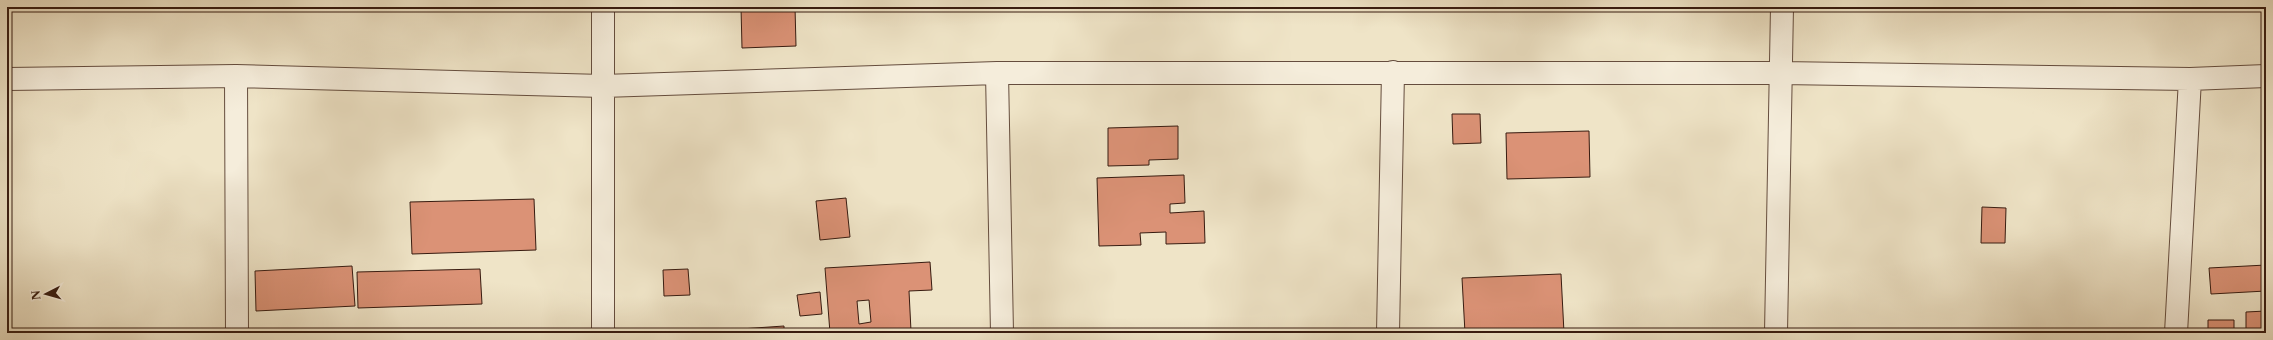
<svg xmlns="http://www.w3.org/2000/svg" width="2273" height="340" viewBox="0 0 2273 340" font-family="'Libre Caslon Text',serif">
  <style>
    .building { fill: #db9276; stroke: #371b10; fill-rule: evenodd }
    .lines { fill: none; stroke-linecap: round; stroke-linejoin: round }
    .minor-casing { stroke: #654d3e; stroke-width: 24 }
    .minor { stroke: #f5eddb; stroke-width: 22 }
  </style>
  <rect width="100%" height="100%" fill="#efe4c7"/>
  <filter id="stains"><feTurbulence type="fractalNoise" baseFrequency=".005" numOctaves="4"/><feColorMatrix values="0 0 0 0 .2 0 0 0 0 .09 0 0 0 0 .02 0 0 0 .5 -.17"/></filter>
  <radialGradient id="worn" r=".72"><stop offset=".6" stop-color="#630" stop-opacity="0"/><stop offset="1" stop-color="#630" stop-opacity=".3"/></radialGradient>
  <path class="building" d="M741,7H795L796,46L742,48Z
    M1452,114H1480L1481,143L1453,144Z
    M1178,126V159L1149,160V165L1108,166V128Z
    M1589,131L1590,177L1507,179L1506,133Z
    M1184,175L1185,203L1170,204V213L1204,211L1205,243L1166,244V232L1140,233L1141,245L1099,246L1097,178Z
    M846,198L850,237L820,240L816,201Z
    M534,199L536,250L412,254L410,202Z
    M1982,207L2006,208L2005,243H1981Z
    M930,262L932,290L909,291L911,331L928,329V333H830L825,268ZM869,300L871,322L859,324L857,301Z
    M2266,265V291L2211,294L2209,268Z
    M352,266L355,306L256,311L255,271Z
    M480,269L482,304L358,308L357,272Z
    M688,269L690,295L664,296L663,270Z
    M1561,274L1564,333H1465L1462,278Z
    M820,292L822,314L800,316L797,295Z
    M2266,311V333H2246V312Z
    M2208,320H2234V333H2208Z
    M784,326V333H726V330Z"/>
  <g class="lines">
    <g class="minor-casing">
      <path id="minor" d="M603,7V333
        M997,73L1002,333
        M236,76L237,333
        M7,79L236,76L603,86L997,73H1781L2190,79L2266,76
        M1388,333L1393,72
        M1776,333L1782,7
        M2176,333L2190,79"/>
    </g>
    <use href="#minor" class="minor"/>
  </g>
  <rect width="2273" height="340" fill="none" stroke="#efe4c7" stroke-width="24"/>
  <rect x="8" y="8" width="2257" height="324" fill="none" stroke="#371b10" stroke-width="2"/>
  <rect x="12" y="12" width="2249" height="316" fill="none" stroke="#371b10"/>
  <g transform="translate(46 294) rotate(264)" stroke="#f5eddb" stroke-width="3" paint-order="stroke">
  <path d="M0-3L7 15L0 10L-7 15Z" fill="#371b10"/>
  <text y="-6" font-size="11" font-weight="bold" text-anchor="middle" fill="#371b10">N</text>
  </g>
  <rect width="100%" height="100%" filter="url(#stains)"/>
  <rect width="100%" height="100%" fill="url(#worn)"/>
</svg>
